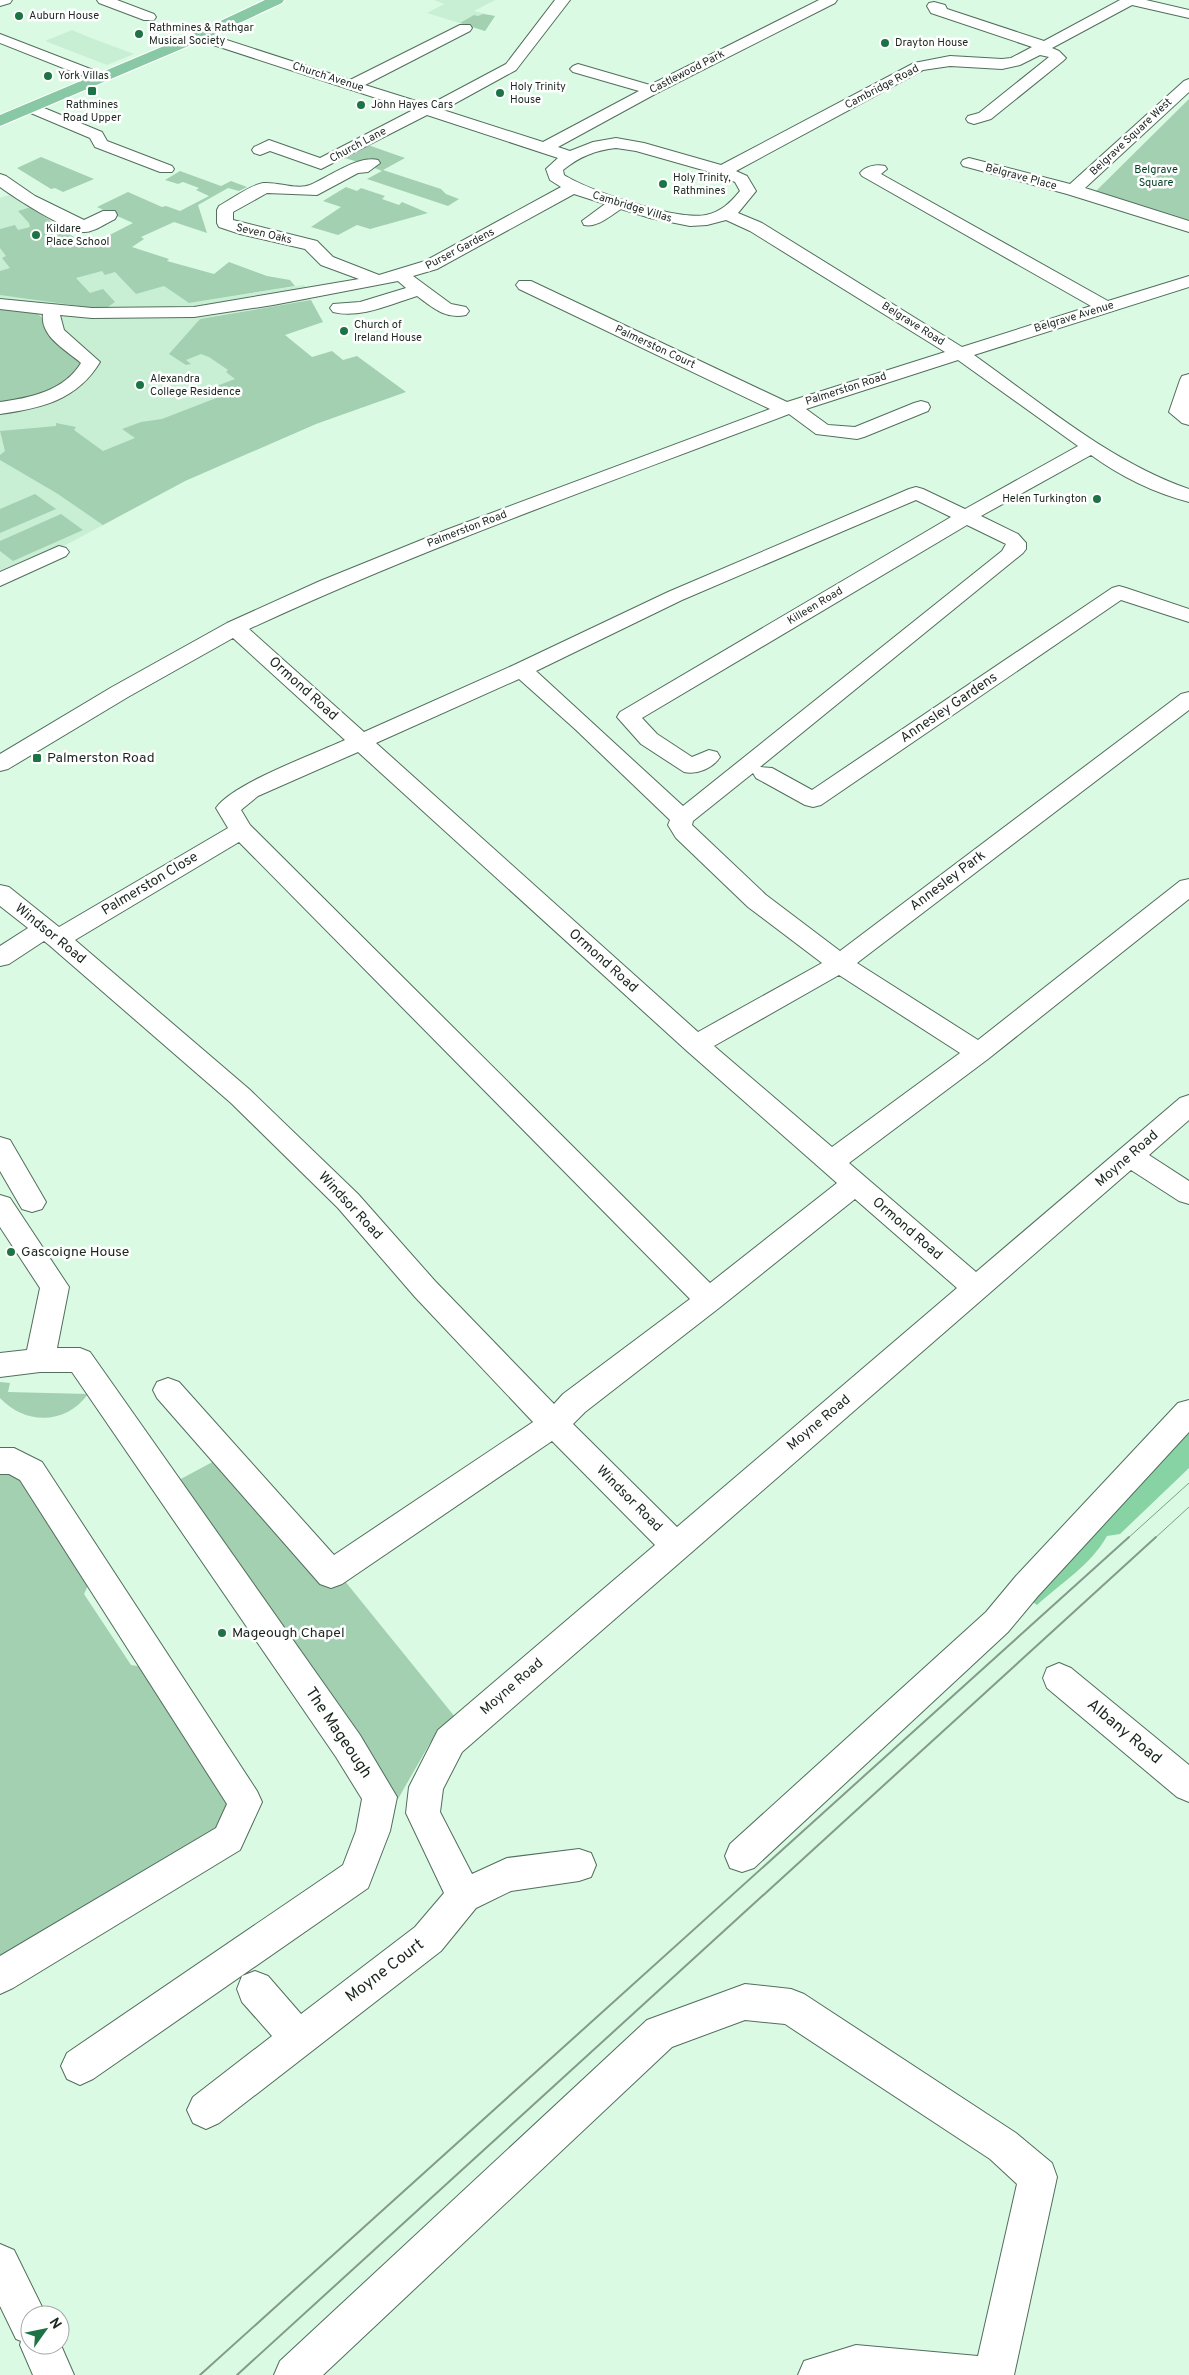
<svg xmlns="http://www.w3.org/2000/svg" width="1189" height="2375" viewBox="0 0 1189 2375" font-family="Overpass,sans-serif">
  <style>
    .built { fill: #c8efd4 }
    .green { fill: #a2d0b1 }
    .forest { fill: #87d3a3 }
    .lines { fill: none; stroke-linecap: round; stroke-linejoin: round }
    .minor-casing { stroke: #526e5c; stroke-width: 2 }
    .major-casing { stroke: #fff; stroke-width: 2 }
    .minor { fill: #fff; fill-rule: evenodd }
    .major { fill: #88c8a5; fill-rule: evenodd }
    .tram-far1 { stroke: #849b8b; stroke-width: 1 }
    .tram { stroke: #849b8b; stroke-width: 2 }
    .poi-dot { fill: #1d7346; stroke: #fff; stroke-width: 2 }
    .labels { text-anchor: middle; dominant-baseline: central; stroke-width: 5; stroke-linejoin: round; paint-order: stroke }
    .far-poi-label { font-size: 11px; fill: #1b271f; stroke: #fff; text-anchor: start }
    .far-street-label { font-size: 11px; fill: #1b271f; stroke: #fff }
    .far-park-label { font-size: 11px; fill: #003d20; stroke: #fff }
    .street-label { font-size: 14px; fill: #1b271f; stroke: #fff }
    .poi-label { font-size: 14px; fill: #1b271f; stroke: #fff; text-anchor: start }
    .near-street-label { font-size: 16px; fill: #1b271f; stroke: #fff }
  </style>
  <rect width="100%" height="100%" fill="#dafae4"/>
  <path class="built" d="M434,0H495L474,11L495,16L485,31L427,13L444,4Z
    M72,30L86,36L134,54L107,65L45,41Z
    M12,194L78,240L116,253L189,303L304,285L310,293L311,300L216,316L316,424L185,481L64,546L0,577V198Z"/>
  <path class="green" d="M483,14L495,16L485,31L460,23L474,15L478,16Z
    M1189,99V221L1096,191Z
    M368,145L405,158L383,170L441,189L446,194L459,199L448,206L367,179L382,171L372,167L380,162L369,158L361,163L345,158Z
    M41,157L94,179L63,192L55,188L51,189L17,168Z
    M180,171L221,186L231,181L247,187L239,191L228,188L198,205L207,233L174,222L141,237L144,239L132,247L169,259L167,261L214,274L229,262L267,276L290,280L295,286L189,303L164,286L136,294L115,272L105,275L102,271L76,278L90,293L103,289L115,302L108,307L94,308L0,295V271L10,268L2,258L6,256L0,248V229L15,225L18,230L30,227L29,223L18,211L31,207L78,240L90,245L133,223L97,207L128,192L162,207L166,206L180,211L209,196L196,190L199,188L183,182L178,184L165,180Z
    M346,187L357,191L361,188L385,196L382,199L399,205L402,202L428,213L370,229L357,225L338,235L311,227L341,207L323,201Z
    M311,300L323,322L285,335L312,357L332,351L343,360L357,356L406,392L316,424L185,481L103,525L58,494L0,460V455L5,451L0,431L56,426V423L76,427L74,430L103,451L135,438L122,429L141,422L162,419L224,395L214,387L235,379L226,372L228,370L209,357L201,354L186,360L191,364L186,365L169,354L200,319Z
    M0,307L34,311L38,314L83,362C70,394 29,398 0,403Z
    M35,494L56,509L0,533V509Z
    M61,514L83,530L13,561L0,551V541Z
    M0,1382L10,1383L8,1392L88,1394C66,1425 25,1425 0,1398Z
    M220,1458L340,1575L455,1717L430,1743L398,1799L177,1481Z
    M0,1471L20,1474L91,1579L84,1594L131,1665L150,1668L235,1799L231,1822L0,1963Z"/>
  <path class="forest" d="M1189,1424V1468L1120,1534L1107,1536C1090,1566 1062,1582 1037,1605L1030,1600Z"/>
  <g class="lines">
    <g class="minor-casing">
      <path id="minor" d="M0,0H12L10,3L0,6Z
        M97,0H117L154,14L156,17L154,20H144L99,3Z
        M555,0H570L516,70L443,110L543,142L639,91L573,72L570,69L573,66L578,64L650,85L819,0H837L835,3L657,93L558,147L570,151L593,142L616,138L644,143L721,165L914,63L950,56L1002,59L1011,58L1032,47L931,13L927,6L929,3L934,2L945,5L947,9L1044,41L1120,0H1146L1189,10V18L1132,5L1052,48L1059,51L1066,58L1063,61L991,119L974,124L968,122L966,119L968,116L979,113L1049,57L1040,55L1020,65L1002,69L950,66L923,70L736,171L747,176L756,191L738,213L762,223L962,347L1091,306L862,176L860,173C865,166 877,164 885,166L887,169L881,174L1108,301L1189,276V287L974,355C1043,404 1109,461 1189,489V502C1154,493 1120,476 1091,455L981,516L1018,534L1026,543V549L1023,553L760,767L772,768L812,790L1112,588L1119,586L1126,588L1189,609V622L1121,600L821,805L813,807L805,805L756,778L753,773L693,821L692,825L766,895L840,951L1181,694L1189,692V710L857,963L978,1040L1180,881L1189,879V899L988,1059L849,1163L976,1272L1180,1098L1189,1095V1120L1149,1155L1189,1181V1204L1179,1201L1131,1170L462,1752L443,1789L440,1812L472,1874L507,1858L579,1849L591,1853L596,1865L591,1877L579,1881L511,1891L476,1908L441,1951L219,2123L206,2129L193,2123L187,2110L193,2097L272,2036L242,2002L237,1989L242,1976L255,1971L268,1976L301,2014L415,1927L444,1893L406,1813L409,1787L438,1730L655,1545L552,1441L342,1584L331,1588L320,1584L157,1398L153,1390L157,1382L168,1378L179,1382L334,1555L533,1422L415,1297L338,1208L231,1103L49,945L44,941L9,964L0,966V946L28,928L0,906V885L9,887L59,927L228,828L216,808C233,783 315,754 345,740L233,638L128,697L8,769L0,771V754L112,687L227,623L320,581L446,530L770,409L519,289L516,285L519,281H531L787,402L945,352L750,231L726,220L707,225L690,226L650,218L621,209C610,216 597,228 584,225L582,221L605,204L574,194L437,269L413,276L451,304L466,307L469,311L466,315C446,320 432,307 417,296C391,304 360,319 333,312L330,308L333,304L360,302L406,288L398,281L273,305L194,317L92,318L60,315L64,330L100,362C77,400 42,408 0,414V402C30,398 64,391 81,363C66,350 40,337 43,314L0,309V299L92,308L194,307L359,279L321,265L305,249L240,234L219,227L217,223V210L219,206C230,200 252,184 264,183C278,182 297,190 310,185C329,177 358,155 378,160L380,163L368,172L358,173L317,195L267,193L233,212V220L317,241L333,257L379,275L425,261L561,187L550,180L546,169L558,158L427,115L321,169L270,151L260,155L254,153L252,150L254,147L269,140L320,158L413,110L195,39L193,36L195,33H205L350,80L460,25H470L472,28L470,31L365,85L429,105L506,64ZM616,148L636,151L717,174L735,182L740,191C731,202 721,212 706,215C677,221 590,191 564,175L563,170C579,157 595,150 616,148ZM958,360L1078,446L965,509L923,489L916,487L909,489L668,592L514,665L364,732L249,629C425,547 608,483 789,414L816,434L857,439L864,437L928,411L930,407L928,403L921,401L914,403L855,427L828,425L806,409ZM916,500L951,517L620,712L617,717L641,744L684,772C697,775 713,768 720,757L717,752L709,750L692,757L657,734L642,718L967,525L1006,544L1002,551L683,806L536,671L682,600ZM519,679L575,729L670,820L668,825L676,838L748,907L822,963L698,1032L376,743ZM358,752L687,1051L837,1183L710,1283L250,825L241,810L258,796ZM239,842L690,1299L563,1394L554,1404L435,1281L358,1194L249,1089L75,940ZM839,975L960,1053L832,1147L714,1046ZM855,1199L957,1288L677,1527L573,1424L585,1412L719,1308Z
        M0,34L106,75L109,78L106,81H96L0,43Z
        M1189,79V92L1085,188L1189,221V232L1067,194L963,166L961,163L963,160L969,158L1070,184L1184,81Z
        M32,103L102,132L107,141L172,166L174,169L172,172H160L95,147L90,138L26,111L24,108L26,105Z
        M0,174L6,176L35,196L84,220L103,211H115L117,215L115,219C106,223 93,233 83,232C65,230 15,198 0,187Z
        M1189,374V425L1182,423L1169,412L1180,380L1182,376Z
        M59,546L66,548L69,552L66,556L0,586V572Z
        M0,1137L10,1140L42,1195L46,1202L42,1209L32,1212L22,1209L0,1171Z
        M0,1195L10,1198L69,1287L57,1348H80L90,1352L360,1735L397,1797L390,1831L368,1888L93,2079L80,2085L67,2079L61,2066L67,2053L343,1865L356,1831L362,1799L336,1757L72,1372H40L0,1377V1353L27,1350L40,1288L0,1227Z
        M1189,1400V1432L1038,1596L1008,1632L754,1868L742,1872L730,1868L725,1856L730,1844L986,1612L1016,1576L1178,1403Z
        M0,1448H14L42,1462L257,1791L262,1802L240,1850L13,1988L0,1994V1956L216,1828L227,1804L20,1480L9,1474H0Z
        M1059,1663L1071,1668L1189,1765V1802L1177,1797L1047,1688L1043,1678L1047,1668Z
        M745,1984L791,1989L804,1994L1016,2133L1052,2163L1057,2177L1014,2375H798L804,2361L856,2345L978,2356L1017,2184L990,2159L785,2024L745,2020L672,2047L323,2375H274L280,2361L647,2020Z
        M0,2244L14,2250L46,2315H30V2345H60V2343L74,2375H33L20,2345L21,2341L16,2339L0,2306Z"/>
    </g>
    <g class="major-casing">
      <path id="major" d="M265,0H284L282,3L205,39L0,126V115L195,33Z"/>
    </g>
    <use href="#minor" class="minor"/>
    <use href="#major" class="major"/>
    <path class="tram-far1" d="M1127,1539L1189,1483
      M1154,1539L1189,1507"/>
    <path class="tram" d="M200,2375L1129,1537
      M237,2375L1156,1537"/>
  </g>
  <g class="poi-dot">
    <circle cx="19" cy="16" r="5"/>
    <circle cx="139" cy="34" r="5"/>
    <circle cx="885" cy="43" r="5"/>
    <circle cx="48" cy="76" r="5"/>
    <rect x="87" y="86" width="10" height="10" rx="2.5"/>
    <circle cx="500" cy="93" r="5"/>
    <circle cx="361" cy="105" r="5"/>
    <circle cx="663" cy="184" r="5"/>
    <circle cx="36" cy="235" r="5"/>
    <circle cx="344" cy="331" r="5"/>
    <circle cx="140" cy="385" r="5"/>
    <circle cx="1097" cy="499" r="5"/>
    <rect x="32" y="753" width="10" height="10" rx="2.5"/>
    <circle cx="11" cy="1252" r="5"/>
    <circle cx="222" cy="1633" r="5"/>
  </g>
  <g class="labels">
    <g class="far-poi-label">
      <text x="29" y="16">Auburn House</text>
      <text x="149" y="28">Rathmines &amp; Rathgar<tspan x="149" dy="13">Musical Society</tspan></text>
      <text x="895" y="43">Drayton House</text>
      <text x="58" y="76">York Villas</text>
      <text x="510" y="87">Holy Trinity<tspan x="510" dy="13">House</tspan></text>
      <text x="92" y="105" text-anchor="middle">Rathmines<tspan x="92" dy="13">Road Upper</tspan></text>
      <text x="371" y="105">John Hayes Cars</text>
      <text x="673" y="178">Holy Trinity,<tspan x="673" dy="13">Rathmines</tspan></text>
      <text x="46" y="229">Kildare<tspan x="46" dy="13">Place School</tspan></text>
      <text x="354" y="325">Church of<tspan x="354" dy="13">Ireland House</tspan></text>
      <text x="150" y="379">Alexandra<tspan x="150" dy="13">College Residence</tspan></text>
      <text x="1087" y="499" text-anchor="end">Helen Turkington</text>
    </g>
    <g class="far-street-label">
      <text transform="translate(687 72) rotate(-27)">Castlewood Park</text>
      <text transform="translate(328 77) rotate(18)">Church Avenue</text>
      <text transform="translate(882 87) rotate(-28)">Cambridge Road</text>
      <text transform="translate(1131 137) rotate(-43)">Belgrave Square West</text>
      <text transform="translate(358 145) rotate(-28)">Church Lane</text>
      <text transform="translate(1021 177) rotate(15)">Belgrave Place</text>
      <text transform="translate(632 207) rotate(17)">Cambridge Villas</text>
      <text transform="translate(264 234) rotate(13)">Seven Oaks</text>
      <text transform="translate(460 249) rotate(-28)">Purser Gardens</text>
      <text transform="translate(1074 317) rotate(-17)">Belgrave Avenue</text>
      <text transform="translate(913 324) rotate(32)">Belgrave Road</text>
      <text transform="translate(655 347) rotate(25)">Palmerston Court</text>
      <text transform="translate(846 389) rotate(-18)">Palmerston Road</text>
      <text transform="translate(467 529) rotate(-21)">Palmerston Road</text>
      <text transform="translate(815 606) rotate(-31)">Killeen Road</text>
    </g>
    <g class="far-park-label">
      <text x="1156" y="170">Belgrave<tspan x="1156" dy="13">Square</tspan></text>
    </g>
    <g class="street-label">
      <text transform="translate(303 689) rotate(42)">Ormond Road</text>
      <text transform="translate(949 708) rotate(-34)">Annesley Gardens</text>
      <text transform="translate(948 881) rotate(-37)">Annesley Park</text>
      <text transform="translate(150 884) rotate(-31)">Palmerston Close</text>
      <text transform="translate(50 934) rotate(39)">Windsor Road</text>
      <text transform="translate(603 961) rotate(42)">Ormond Road</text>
      <text transform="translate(1127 1159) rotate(-41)">Moyne Road</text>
      <text transform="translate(350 1206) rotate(47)">Windsor Road</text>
      <text transform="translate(907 1229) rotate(41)">Ormond Road</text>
      <text transform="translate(819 1423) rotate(-40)">Moyne Road</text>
      <text transform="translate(629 1499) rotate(45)">Windsor Road</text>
      <text transform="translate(512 1687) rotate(-41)">Moyne Road</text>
    </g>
    <g class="poi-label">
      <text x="47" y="758">Palmerston Road</text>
      <text x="21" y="1252">Gascoigne House</text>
      <text x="232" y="1633">Mageough Chapel</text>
    </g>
    <g class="near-street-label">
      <text transform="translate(1124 1732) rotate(40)">Albany Road</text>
      <text transform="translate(338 1733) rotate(56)">The Mageough</text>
      <text transform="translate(385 1971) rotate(-37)">Moyne Court</text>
    </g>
  </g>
  <g transform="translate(45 2330) rotate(57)"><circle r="24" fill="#ffffff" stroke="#a4a9a5"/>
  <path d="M0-4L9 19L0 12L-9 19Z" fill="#1d7346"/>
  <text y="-8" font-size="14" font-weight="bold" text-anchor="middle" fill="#1b271f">N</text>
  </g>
</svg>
